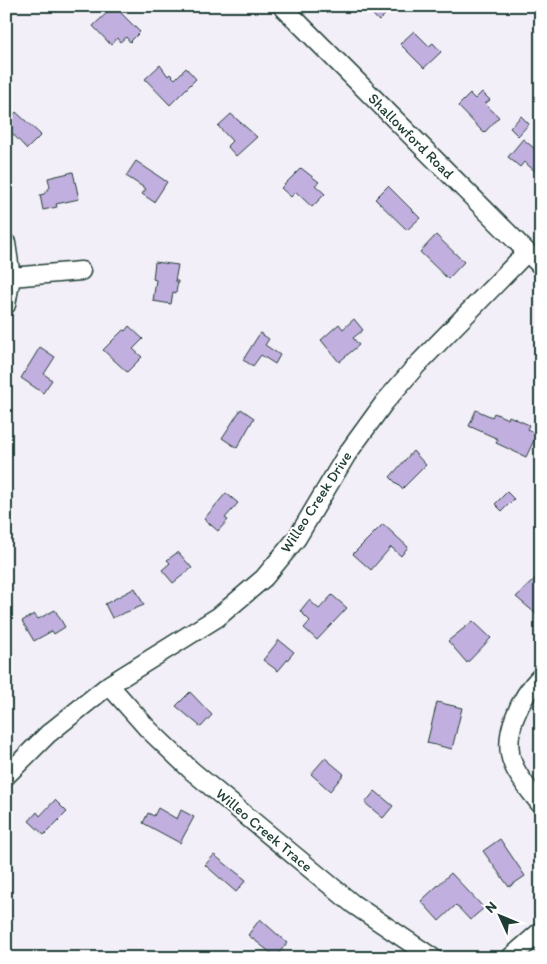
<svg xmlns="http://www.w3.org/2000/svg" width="547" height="964" viewBox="0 0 547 964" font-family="Itim,sans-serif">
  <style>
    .building { fill: #c1afdf; stroke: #1f3d34 }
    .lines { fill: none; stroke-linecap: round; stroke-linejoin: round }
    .minor-casing { stroke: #1f3d34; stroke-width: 21 }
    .minor { stroke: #fff; stroke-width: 18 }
    .labels { text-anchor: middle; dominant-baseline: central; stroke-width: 4; stroke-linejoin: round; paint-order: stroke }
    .street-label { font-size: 15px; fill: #1f3d34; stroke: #fff }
  </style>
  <rect width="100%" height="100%" fill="#f3eff9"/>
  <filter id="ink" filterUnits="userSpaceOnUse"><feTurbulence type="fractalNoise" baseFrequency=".02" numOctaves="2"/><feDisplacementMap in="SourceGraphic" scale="10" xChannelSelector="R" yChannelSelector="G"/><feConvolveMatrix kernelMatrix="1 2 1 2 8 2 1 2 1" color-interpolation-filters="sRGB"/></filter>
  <g filter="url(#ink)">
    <path class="building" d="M114,6L140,32L130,42L126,37L120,42L117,38L111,45L93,26Z
      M364,6H393L379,21Z
      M414,31L429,46L433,43L441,52L424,68L400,44Z
      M160,65L168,76L170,74L175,79L186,68L196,79L170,105L145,79Z
      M482,92L490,100L485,104L499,117L484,133L458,106L470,94L475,99Z
      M16,112L41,135L27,149L6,127V122Z
      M231,114L257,137L236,156L227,146L232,141L218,126Z
      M521,116L529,124L518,136L510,128Z
      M523,139L541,154V165L535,171L524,162L520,167L508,157Z
      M136,161L167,182L154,202L142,194L146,189L126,176Z
      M301,168L319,182L315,185L325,194L312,207L296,192L291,197L281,188Z
      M73,172L79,199L56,204L57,207L43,210L40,195L44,194L50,187L48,178Z
      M388,186L420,218L407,230L375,199Z
      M436,235L464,262L448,279L420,252Z
      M155,262L178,265L175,281H178L176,293L173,292L171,304L153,301L156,280L153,279Z
      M354,319L363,330L353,338L359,345L339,362L321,340L339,324L343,329Z
      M129,326L143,339L133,349L142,357L127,372L103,350L123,330L125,331Z
      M260,333L269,339L265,345L280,355L275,364L261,355L253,366L243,360Z
      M40,347L55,357L44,374L52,380L43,393L21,378Z
      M241,409L254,418L237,448L222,438Z
      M476,410L492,417L494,413L508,419L509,416L529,425L527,429L537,434L526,457L496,443L498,439L469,426Z
      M413,451L426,465L402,489L390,477Z
      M507,492L514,499L502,511L495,504Z
      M226,493L238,503L225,518L228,520L218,531L204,519Z
      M383,524L408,547L401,556L391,547L371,570L353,554Z
      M178,552L192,568L173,583L162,570L170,563L167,560Z
      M541,573V618L516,597Z
      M135,588L144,605L112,618L105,604Z
      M332,595L347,608L317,640L304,628L310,621L300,611L309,600L319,609Z
      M55,610L65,627L54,634L52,631L34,641L22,621L34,614L38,619Z
      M473,621L491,638L467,663L448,641Z
      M279,640L294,652L278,671L263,660Z
      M190,692L212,715L201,727L176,706Z
      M437,702L462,708L452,749L427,743Z
      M325,758L344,774L330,791L311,774Z
      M375,791L393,806L383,818L365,803Z
      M55,800L67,812L44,835L29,821L37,812L40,816Z
      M158,808L177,819L181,810L194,817L180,843L143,823L148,813L154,816Z
      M500,839L525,876L509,887L483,851Z
      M214,855L246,880L236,892L205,865Z
      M451,873L484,908L470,920L456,905L439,921L421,901Z
      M260,919L287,943L276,957L248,935Z"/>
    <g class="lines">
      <g class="minor-casing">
        <path id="minor" d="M282,6L541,266
          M6,243L11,277L6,305
          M11,277L81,271
          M541,676C521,696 501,735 513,764C519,779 531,792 541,805
          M109,685L148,729L192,771L353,904L433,958
          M6,776L48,734L109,685L218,617L264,578L297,538L347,454L384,403L416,366L527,252
          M510,958L541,931"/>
      </g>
      <use href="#minor" class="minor"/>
    </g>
  </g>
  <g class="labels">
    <g class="street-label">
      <text transform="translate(411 136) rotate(45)">Shallowford Road</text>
      <text transform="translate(316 502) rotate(-57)">Willeo Creek Drive</text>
      <text transform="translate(264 830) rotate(40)">Willeo Creek Trace</text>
    </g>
  </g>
  <rect width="547" height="964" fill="none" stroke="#fff" stroke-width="25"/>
  <rect x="12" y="12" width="522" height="939" fill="none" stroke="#1f3d34" stroke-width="2" filter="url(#ink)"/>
  <g transform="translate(500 916) rotate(314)" stroke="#ffffff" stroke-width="4" paint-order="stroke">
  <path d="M0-4L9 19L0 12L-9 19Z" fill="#1f3d34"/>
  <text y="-8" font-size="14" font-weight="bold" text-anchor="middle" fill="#1f3d34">N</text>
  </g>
</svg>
